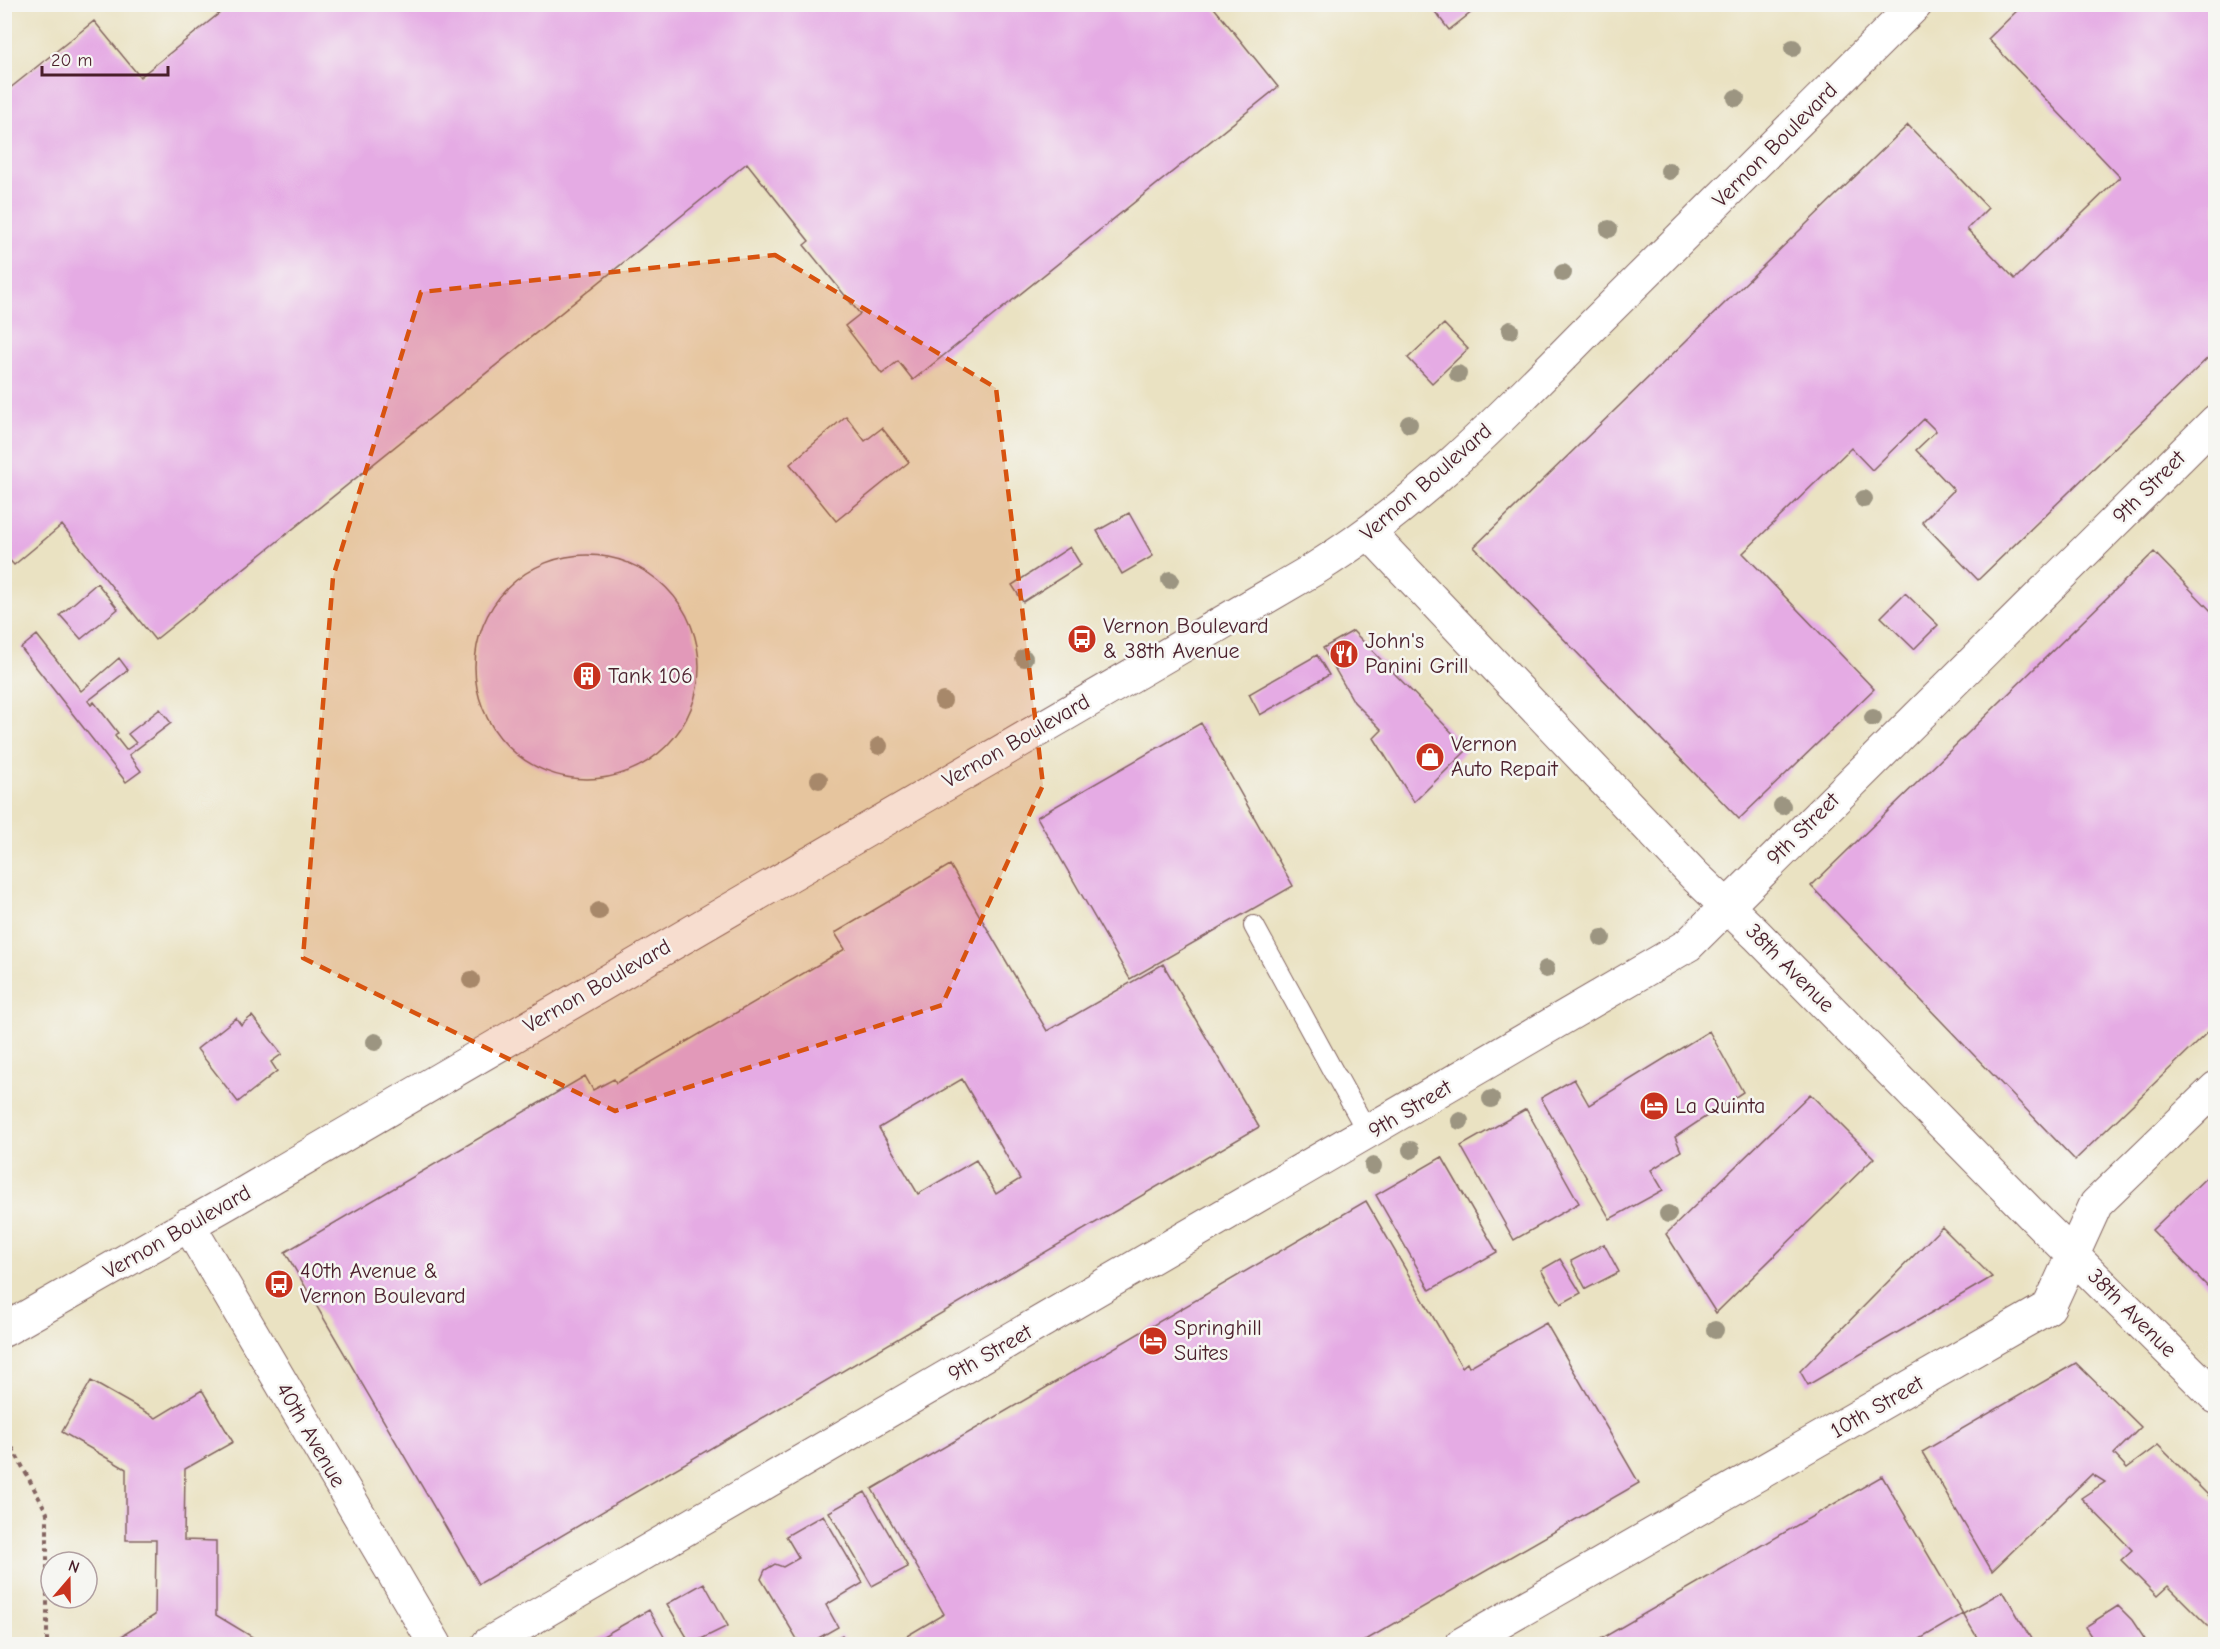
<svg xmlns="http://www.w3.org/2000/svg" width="2220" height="1649" viewBox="0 0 2220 1649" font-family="'Comic Neue',sans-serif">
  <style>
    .building { fill: #e5abe4; fill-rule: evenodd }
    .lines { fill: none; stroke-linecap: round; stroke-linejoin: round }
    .lane-casing { stroke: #826360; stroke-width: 22 }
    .street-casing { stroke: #826360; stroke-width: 35 }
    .secondary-casing { stroke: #826360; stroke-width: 35 }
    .path { stroke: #826360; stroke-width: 4; stroke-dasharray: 4.5 4.5; stroke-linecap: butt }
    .lane { stroke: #fff; stroke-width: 20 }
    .street { stroke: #fff; stroke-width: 33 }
    .secondary { stroke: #fff; stroke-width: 33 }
    .tree { fill: #9c9581 }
    .marked { fill: #d8530f; fill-opacity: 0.2; stroke: #d8530f; stroke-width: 4.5; stroke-dasharray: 12 8; stroke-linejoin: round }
    .labels { text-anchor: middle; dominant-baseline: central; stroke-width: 5; stroke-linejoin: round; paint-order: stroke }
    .street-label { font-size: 22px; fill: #4a1f2b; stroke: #f6f6f2 }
    .poi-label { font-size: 22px; fill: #4a1f2b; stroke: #f6f6f2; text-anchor: start }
  </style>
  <rect width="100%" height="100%" fill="#f6f6f2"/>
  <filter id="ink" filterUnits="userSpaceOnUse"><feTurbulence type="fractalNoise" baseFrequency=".0167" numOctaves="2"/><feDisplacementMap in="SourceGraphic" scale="12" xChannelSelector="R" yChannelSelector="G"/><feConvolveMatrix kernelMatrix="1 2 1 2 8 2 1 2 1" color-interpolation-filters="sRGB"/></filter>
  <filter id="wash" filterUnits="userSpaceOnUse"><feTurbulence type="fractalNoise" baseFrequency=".008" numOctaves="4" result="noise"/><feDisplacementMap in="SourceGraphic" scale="24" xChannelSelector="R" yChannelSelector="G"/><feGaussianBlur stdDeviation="1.35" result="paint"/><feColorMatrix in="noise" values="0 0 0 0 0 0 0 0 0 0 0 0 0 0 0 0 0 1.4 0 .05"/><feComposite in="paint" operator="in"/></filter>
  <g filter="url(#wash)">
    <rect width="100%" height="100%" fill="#eae2c2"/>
    <g id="blocks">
      <path class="building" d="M231,4H1211L1278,87L913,380L898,361L882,374L845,326L860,314L804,245L809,241L747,163L155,640L62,525L14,565L4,554V93L94,21L140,77Z
        M1429,4H1482L1449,30Z
        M2024,4H2216V350L1978,580L1922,522L1954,490L1916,450L1936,431L1924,419L1872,470L1851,448L1743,553L1874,689L1739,819L1474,547L1908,125L1988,208L1967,229L2015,279L2120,177L1988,39Z
        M1444,324L1468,349L1432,383L1408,358Z
        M846,416L865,441L882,428L909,462L836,521L790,464Z
        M1129,513L1153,556L1122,574L1097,531Z
        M1070,547L1081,565L1023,602L1012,585Z
        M2154,552L2216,616V1024L2075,1160L1811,886Z
        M475 667a112 112 0 1 1 224 0a112 112 0 1 1-224 0Z
        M97,583L118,609L81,639L60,615Z
        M1905,593L1938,625L1914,649L1881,617Z
        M1353,631L1468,749L1414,802L1374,738L1382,730L1354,702L1323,648Z
        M37,635L81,691L119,658L128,670L88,701L91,705L94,702L118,733L115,736L126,750L136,743L128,734L160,709L171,723L129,755L141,771L126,782L21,648Z
        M1317,655L1329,675L1260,715L1249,694Z
        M1201,723L1293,886L1130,979L1037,817Z
        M950,865L1047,1031L1163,964L1259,1127L479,1584L285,1252L585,1076L593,1090L614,1079L616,1083L845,949L835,933ZM962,1079L1020,1179L996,1194L976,1160L918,1194L879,1128Z
        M252,1016L282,1054L271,1062L277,1071L238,1102L197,1049L236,1018L241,1025Z
        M1709,1031L1743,1092L1675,1137L1681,1151L1651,1170L1663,1190L1610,1219L1541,1098L1574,1079L1589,1105Z
        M1810,1094L1874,1158L1716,1313L1666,1234Z
        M1526,1109L1579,1203L1514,1240L1461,1146Z
        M1442,1157L1497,1252L1430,1290L1376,1195Z
        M2216,1168V1295L2152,1230Z
        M1366,1201L1462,1367L1467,1363L1469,1367L1546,1323L1639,1483L1359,1644H903L900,1640L944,1614L872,1489Z
        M1942,1227L1992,1277L1808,1385L1800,1371Z
        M1604,1244L1619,1272L1586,1289L1571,1261Z
        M1560,1259L1581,1293L1561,1304L1541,1270Z
        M2076,1363L2141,1427L2114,1454L2127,1468L2158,1445L2216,1503V1634L2168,1586L2157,1596L2121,1560L2132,1550L2081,1498L2105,1482L2092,1474L1992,1571L1922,1452Z
        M91,1381L156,1418L202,1390L233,1442L185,1469L184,1540L216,1541V1615L264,1644H109L155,1615L156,1540H126V1469L62,1432Z
        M1882,1476L1963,1614L1920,1639L1923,1644H1592Z
        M865,1492L908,1567L872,1586L829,1512Z
        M823,1515L863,1583L826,1605L838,1627L808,1644H800L761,1579L765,1570L775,1564L783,1567L799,1558L786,1536Z
        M704,1583L728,1626L691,1644L667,1604Z
        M2003,1591L2034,1644H1981L1963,1614Z
        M2118,1606L2132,1620L2148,1644H2096L2085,1627Z
        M649,1610L668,1644H589Z
        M842,1635L848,1644H825Z"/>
    </g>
  </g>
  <g filter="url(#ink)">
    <use href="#blocks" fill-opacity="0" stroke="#826360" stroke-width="1.5"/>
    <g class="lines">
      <g class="lane-casing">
        <path id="lane" d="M1254,926L1334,1073
          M1337,1077L1368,1133"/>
      </g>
      <g class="street-casing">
        <path id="street" d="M1370,534L1695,876L1757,935L2043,1226L2216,1397
          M188,1224L435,1644
          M488,1644L1688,945L2216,421
          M1462,1644L2049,1307L2096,1204L2216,1088"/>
      </g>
      <g class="secondary-casing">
        <path id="secondary" d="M4,1330L243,1194L1316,568C1420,503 1505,414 1591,327C1700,220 1807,111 1916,4"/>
      </g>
      <path class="path" d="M4,1432L47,1513V1644"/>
      <use href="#lane" class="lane"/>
      <use href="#street" class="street"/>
      <use href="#secondary" class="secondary"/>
    </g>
    <g class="tree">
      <circle cx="1793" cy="48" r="9"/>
      <circle cx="1736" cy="98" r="9"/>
      <circle cx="1669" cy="171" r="9"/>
      <circle cx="1609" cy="229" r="9"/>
      <circle cx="1563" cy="273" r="9"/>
      <circle cx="1510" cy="330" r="9"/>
      <circle cx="1458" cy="374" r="9"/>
      <circle cx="1409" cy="424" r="9"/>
      <circle cx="1864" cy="499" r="9"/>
      <circle cx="1170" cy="580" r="9"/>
      <circle cx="1024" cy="658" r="9"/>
      <circle cx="943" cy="701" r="9"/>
      <circle cx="1873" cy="718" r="9"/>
      <circle cx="879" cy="746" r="9"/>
      <circle cx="819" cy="780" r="9"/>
      <circle cx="1782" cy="806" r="9"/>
      <circle cx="599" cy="911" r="9"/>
      <circle cx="1602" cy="938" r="9"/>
      <circle cx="1546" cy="969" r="9"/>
      <circle cx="471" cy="980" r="9"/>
      <circle cx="375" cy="1042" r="9"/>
      <circle cx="1491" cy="1099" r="9"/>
      <circle cx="1460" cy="1121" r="9"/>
      <circle cx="1411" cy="1150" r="9"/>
      <circle cx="1373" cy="1166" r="9"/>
      <circle cx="1668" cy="1214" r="9"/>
      <circle cx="1715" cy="1330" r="9"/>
    </g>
  </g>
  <path class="marked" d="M775,255L996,388L1043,785L942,1005L615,1111L303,958L333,577L421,292Z"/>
  <defs>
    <g id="bus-disc" transform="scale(1.5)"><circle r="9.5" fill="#c8321e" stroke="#f6f6f2"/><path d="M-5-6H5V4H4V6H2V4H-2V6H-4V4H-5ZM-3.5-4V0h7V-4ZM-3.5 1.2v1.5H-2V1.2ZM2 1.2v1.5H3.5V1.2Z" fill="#fff"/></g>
    <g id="restaurant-disc" transform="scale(1.5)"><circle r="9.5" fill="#c8321e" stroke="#f6f6f2"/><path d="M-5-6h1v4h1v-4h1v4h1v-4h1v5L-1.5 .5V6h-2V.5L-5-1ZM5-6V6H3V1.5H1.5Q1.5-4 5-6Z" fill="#fff"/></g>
    <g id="building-disc" transform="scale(1.5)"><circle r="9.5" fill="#c8321e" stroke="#f6f6f2"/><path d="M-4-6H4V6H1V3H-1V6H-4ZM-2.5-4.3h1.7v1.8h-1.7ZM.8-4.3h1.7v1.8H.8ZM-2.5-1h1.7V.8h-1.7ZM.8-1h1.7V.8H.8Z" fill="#fff"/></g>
    <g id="shop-disc" transform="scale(1.5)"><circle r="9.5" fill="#c8321e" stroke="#f6f6f2"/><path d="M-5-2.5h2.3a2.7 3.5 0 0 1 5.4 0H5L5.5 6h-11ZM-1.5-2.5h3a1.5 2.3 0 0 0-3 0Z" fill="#fff"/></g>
    <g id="hotel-disc" transform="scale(1.5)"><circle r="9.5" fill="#c8321e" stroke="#f6f6f2"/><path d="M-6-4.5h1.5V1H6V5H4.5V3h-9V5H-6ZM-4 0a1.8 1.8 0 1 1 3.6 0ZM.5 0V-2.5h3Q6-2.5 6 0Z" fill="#fff"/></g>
  </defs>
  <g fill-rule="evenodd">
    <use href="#bus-disc" x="1082" y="639"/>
    <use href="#restaurant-disc" x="1344" y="654"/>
    <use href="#building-disc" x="587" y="676"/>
    <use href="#shop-disc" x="1430" y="757"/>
    <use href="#hotel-disc" x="1654" y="1106"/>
    <use href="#bus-disc" x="279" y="1284"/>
    <use href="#hotel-disc" x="1153" y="1341"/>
  </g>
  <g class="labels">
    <g class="street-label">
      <text transform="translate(1775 145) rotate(-45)">Vernon Boulevard</text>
      <text transform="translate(1426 482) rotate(-41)">Vernon Boulevard</text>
      <text transform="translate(2149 487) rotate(-45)">9th Street</text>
      <text transform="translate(1016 741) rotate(-30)">Vernon Boulevard</text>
      <text transform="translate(1803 829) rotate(-45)">9th Street</text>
      <text transform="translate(1790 968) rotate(45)">38th Avenue</text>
      <text transform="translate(597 986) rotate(-30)">Vernon Boulevard</text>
      <text transform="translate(1410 1109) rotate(-31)">9th Street</text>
      <text transform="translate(177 1232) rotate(-30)">Vernon Boulevard</text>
      <text transform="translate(2132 1313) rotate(45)">38th Avenue</text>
      <text transform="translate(990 1353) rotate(-30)">9th Street</text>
      <text transform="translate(1877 1407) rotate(-30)">10th Street</text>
      <text transform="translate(311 1435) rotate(60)">40th Avenue</text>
    </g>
    <g class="poi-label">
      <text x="1103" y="626">Vernon Boulevard<tspan x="1103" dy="25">&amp; 38th Avenue</tspan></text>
      <text x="1365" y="641">John's<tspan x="1365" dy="25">Panini Grill</tspan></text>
      <text x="608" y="676">Tank 106</text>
      <text x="1451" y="744">Vernon<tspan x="1451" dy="25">Auto Repait</tspan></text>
      <text x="1675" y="1106">La Quinta</text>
      <text x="300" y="1271">40th Avenue &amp;<tspan x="300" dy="25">Vernon Boulevard</tspan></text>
      <text x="1174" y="1328">Springhill<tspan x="1174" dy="25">Suites</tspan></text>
    </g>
  </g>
  <rect width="2220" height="1649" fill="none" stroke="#f6f6f2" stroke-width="24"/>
  <g transform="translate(69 1580) rotate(20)"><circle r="28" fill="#f6f6f2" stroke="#b1a0a2" stroke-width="1.5"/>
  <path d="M0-4.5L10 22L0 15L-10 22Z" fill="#c8321e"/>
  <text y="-9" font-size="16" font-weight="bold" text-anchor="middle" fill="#4a1f2b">N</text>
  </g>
  <path d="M42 66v9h126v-9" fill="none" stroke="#4a1f2b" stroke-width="3"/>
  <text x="51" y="66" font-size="18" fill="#4a1f2b" stroke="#f6f6f2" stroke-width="4.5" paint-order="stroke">20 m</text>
</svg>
